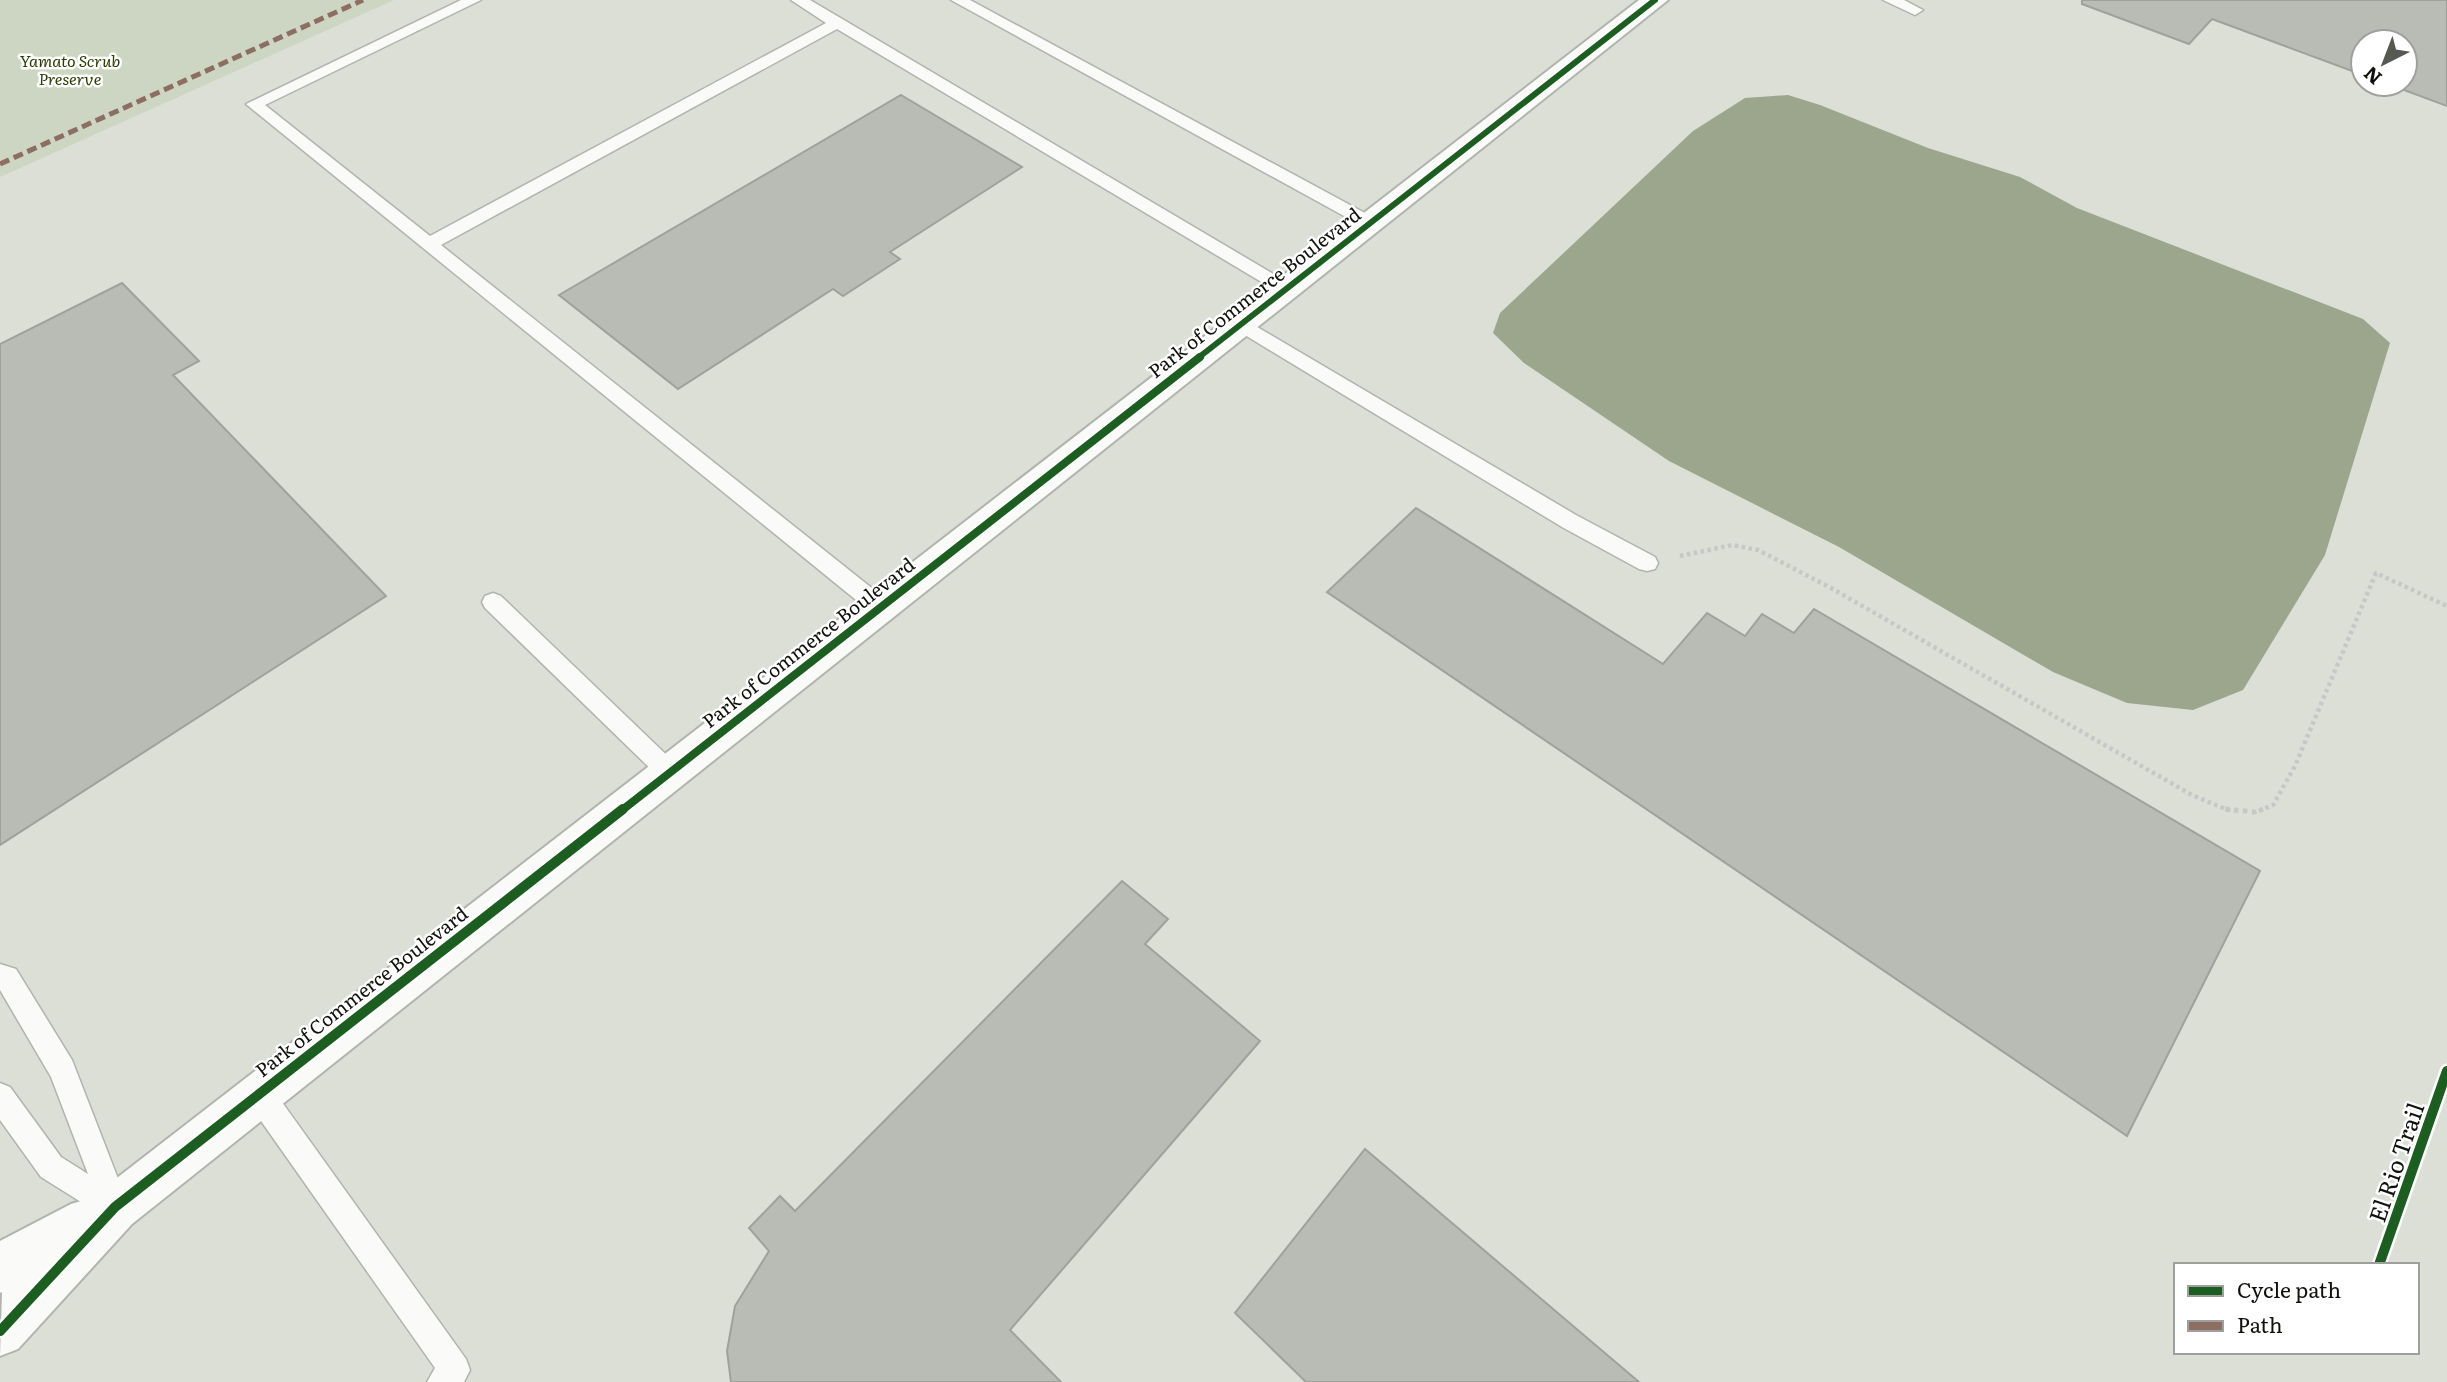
<svg xmlns="http://www.w3.org/2000/svg" width="2447" height="1382" viewBox="0 0 2447 1382" font-family="Literata,serif">
  <style>
    .green { fill: #cdd6c2 }
    .water { fill: #9ca68c }
    .building { fill: #b9bcb5; stroke: #9fa29b; stroke-width: 2 }
    .lines { fill: none; stroke-linecap: round; stroke-linejoin: round }
    .lane-casing { stroke: #b1b4ad; stroke-width: 3 }
    .street-casing { stroke: #b1b4ad; stroke-width: 4 }
    .path-far1 { stroke: #c7c8c6; stroke-width: 4.5; stroke-dasharray: 3.5 3.5; stroke-linecap: butt }
    .path { stroke: #c7c8c6; stroke-width: 5; stroke-dasharray: 4.5 4.5; stroke-linecap: butt }
    .lane { fill: #fafaf9; fill-rule: evenodd }
    .street { fill: #fafaf9; fill-rule: evenodd }
    .quiet { stroke: #8d6e63; stroke-width: 5; stroke-dasharray: 10 5; stroke-linecap: butt }
    .cycleway-far2-casing { stroke: #fff; stroke-width: 10 }
    .cycleway-far1-casing { stroke: #fff; stroke-width: 12 }
    .cycleway-casing { stroke: #fff; stroke-width: 15 }
    .cycleway-far2 { stroke: #1b5e20; stroke-width: 6 }
    .cycleway-far1 { stroke: #1b5e20; stroke-width: 8 }
    .cycleway { stroke: #1b5e20; stroke-width: 10 }
    .labels { text-anchor: middle; dominant-baseline: central; stroke-width: 5; stroke-linejoin: round; paint-order: stroke }
    .far-park-label { font-size: 16px; font-style: italic; fill: #2c3d04; stroke: #fff }
    .street-label { font-size: 19px; fill: #0f110b; stroke: #fff }
    .near-street-label { font-size: 23px; fill: #0f110b; stroke: #fff }
  </style>
  <rect width="100%" height="100%" fill="#dbdfd6"/>
  <path class="green" d="M0,0H394L0,177Z"/>
  <path class="water" d="M1788,95L1820,105L1928,148L2020,177L2077,208L2363,319L2390,343L2325,555L2243,690L2193,710L2127,703L2053,672L1839,547L1669,461L1524,363L1493,333L1500,313L1693,131L1745,98Z"/>
  <path class="building" d="M2082,0H2447V106L2388,84H2405V42H2363V75L2212,19L2189,44L2082,4Z
    M901,95L1022,167L890,252L900,259L843,296L833,289L678,389L559,295Z
    M122,283L199,361L173,375L386,596L0,845V344Z
    M1416,508L1663,664L1707,613L1745,636L1762,614L1794,633L1814,609L2260,871L2127,1136L1327,592Z
    M1122,881L1168,919L1145,944L1260,1041L1010,1330L1061,1382H731L727,1351L735,1306L769,1251L749,1228L780,1196L795,1211Z
    M1365,1149L1639,1382H1306L1235,1313Z"/>
  <g class="lines">
    <g class="lane-casing">
      <path id="lane" d="M461,0H481L265,105L430,236L826,23L791,0H810L1292,285L1295,289L1292,293H1280L837,29L441,245L888,601L891,607L888,613L880,616L872,613L246,104Z
        M951,0H970L1376,219L1379,223L1376,227H1364Z
        M1883,0H1904L1923,10L1915,15Z
        M1242,318L1576,515L1655,557L1658,563L1655,569L1647,571L1639,569L1562,527L1235,329L1233,324L1235,319Z
        M493,593L501,596L677,765L681,772L677,779L669,782L661,779L485,608L482,602L485,596Z
        M0,964L16,969L72,1060L129,1207L125,1217L115,1221L105,1217L41,1177L0,1120V1083L10,1087L61,1157L88,1174L51,1077L0,990Z
        M259,1080L269,1084L466,1359L470,1370L464,1382H427L435,1368L249,1104L245,1094L249,1084Z"/>
    </g>
    <g class="street-casing">
      <path id="street" d="M1639,0H1668L132,1224L18,1349L0,1356L2,1292L0,1293V1241L71,1204L91,1198Z"/>
    </g>
    <path class="path-far1" d="M1680,556L1732,545L1758,550L1831,588L2192,795L2228,810L2236,811
      M2259,811L2273,805L2295,766L2376,573L2447,606"/>
    <path class="path" d="M2225,809L2255,812L2263,809"/>
    <use href="#lane" class="lane"/>
    <use href="#street" class="street"/>
    <path class="quiet" d="M0,164L363,0"/>
    <g class="cycleway-far2-casing">
      <path id="cycleway-far2" d="M1198,358L1655,0"/>
    </g>
    <g class="cycleway-far1-casing">
      <path id="cycleway-far1" d="M621,811L1200,357"/>
    </g>
    <g class="cycleway-casing">
      <path id="cycleway" d="M2379,1265L2447,1071
        M0,1331L115,1207L623,809"/>
    </g>
    <use href="#cycleway-far2" class="cycleway-far2"/>
    <use href="#cycleway-far1" class="cycleway-far1"/>
    <use href="#cycleway" class="cycleway"/>
  </g>
  <g class="labels">
    <g class="far-park-label">
      <text x="70" y="60">Yamato Scrub<tspan x="70" dy="18">Preserve</tspan></text>
    </g>
    <g class="street-label">
      <text transform="translate(1254 292) rotate(-38)">Park of Commerce Boulevard</text>
      <text transform="translate(808 642) rotate(-38)">Park of Commerce Boulevard</text>
      <text transform="translate(361 991) rotate(-38)">Park of Commerce Boulevard</text>
    </g>
    <g class="near-street-label">
      <text transform="translate(2395 1162) rotate(-71)">El Rio Trail</text>
    </g>
  </g>
  <rect x="2174" y="1263" width="245" height="91" fill="#ffffff" stroke="#9fa09d" stroke-width="2"/>
  <rect x="2188" y="1286" width="35" height="10" fill="#1b5e20" stroke="#9fa09d" stroke-width="2"/>
  <text x="2237" y="1298" font-size="21" fill="#0f110b">Cycle path</text>
  <rect x="2188" y="1321" width="35" height="10" fill="#8d6e63" stroke="#9fa09d" stroke-width="2"/>
  <text x="2237" y="1333" font-size="21" fill="#0f110b">Path</text>
  <g transform="translate(2384 63) rotate(222)"><circle r="33" fill="#ffffff" stroke="#9fa09d" stroke-width="2"/>
  <path d="M0-5L12 26L0 18L-12 26Z" fill="#565952"/>
  <text y="-10" font-size="19" font-weight="bold" text-anchor="middle" fill="#0f110b">N</text>
  </g>
</svg>
